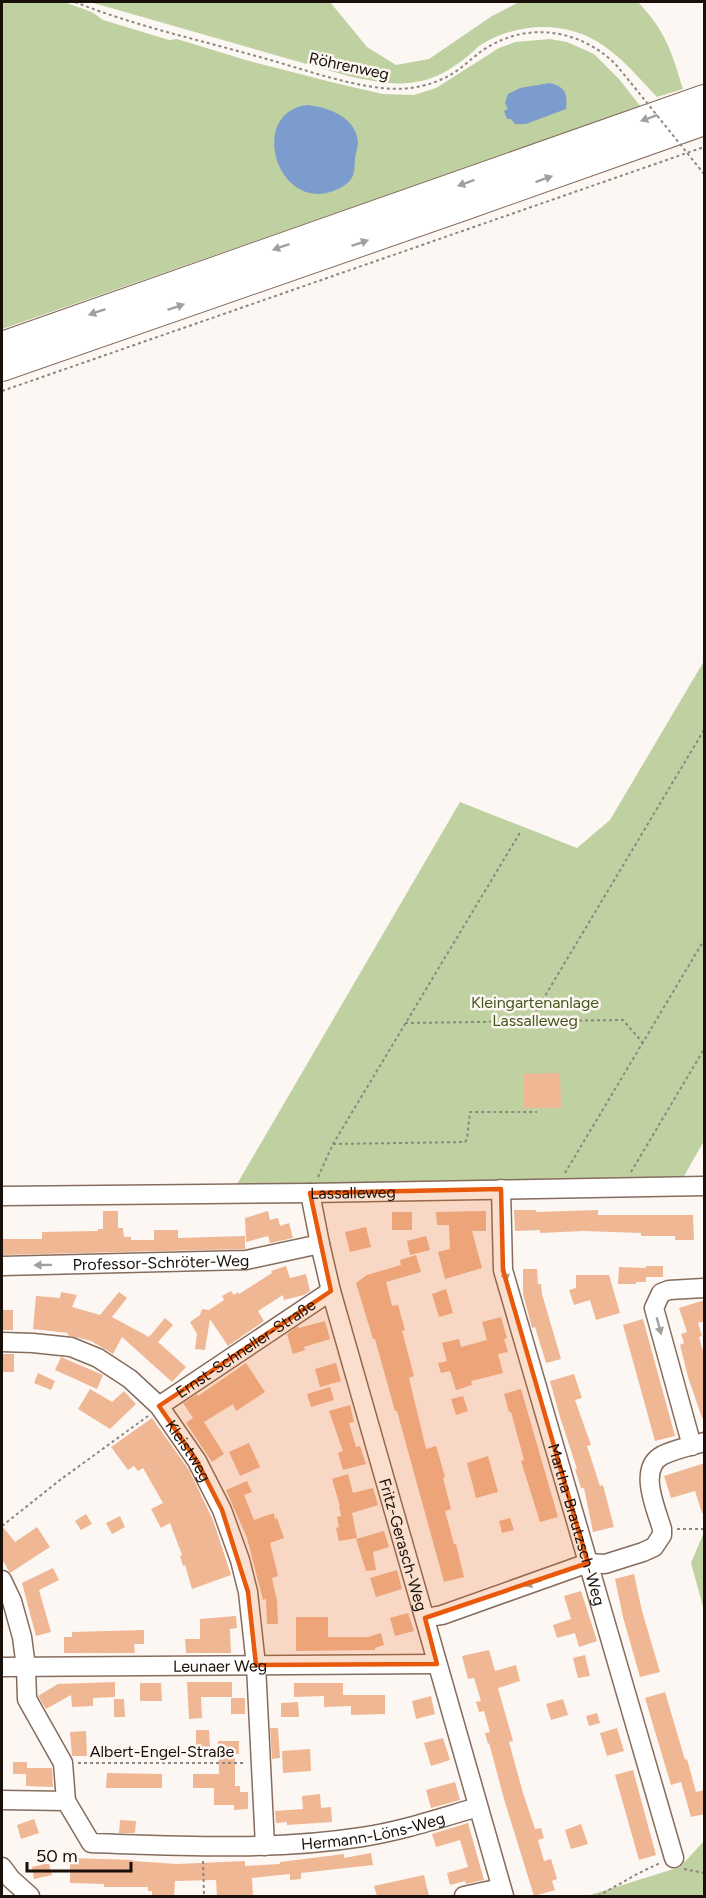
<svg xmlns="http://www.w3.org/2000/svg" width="706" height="1898" viewBox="0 0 706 1898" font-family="Figtree,sans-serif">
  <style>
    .green { fill: #bfd0a1 }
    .water { fill: #7b9ccc }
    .building { fill: #efb794 }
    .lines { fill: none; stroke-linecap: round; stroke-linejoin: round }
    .minor-casing { stroke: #856c5c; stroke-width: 21 }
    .highway-casing { stroke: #856c5c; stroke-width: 28 }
    .path { stroke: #8e8781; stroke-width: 2; stroke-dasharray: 3 3; stroke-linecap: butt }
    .minor { stroke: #fff; stroke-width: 18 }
    .highway { stroke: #fff; stroke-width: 26 }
    .path-bridge { stroke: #8e8781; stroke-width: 2; stroke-dasharray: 3 3; stroke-linecap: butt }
    .oneway { fill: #a39f9d }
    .marked { fill: #e8590c; fill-opacity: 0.2; stroke: #e8590c; stroke-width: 4.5; stroke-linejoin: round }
    .labels { text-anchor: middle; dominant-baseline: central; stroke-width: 5; stroke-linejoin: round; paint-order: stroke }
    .street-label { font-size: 16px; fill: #191009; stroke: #fdf7f3 }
    .park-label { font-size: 16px; fill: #45571a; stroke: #fdf7f3 }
  </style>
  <rect width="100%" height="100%" fill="#fdf7f3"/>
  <path class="green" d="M2,2H64L92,12L103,20L169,40L177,39L249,61L335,83L383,94L414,95L436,88L499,48L515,42L550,39L567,42L594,54L619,79L641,107L2,329Z
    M90,2H330L367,47L396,65L429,59L492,16L519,2H638C666,32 671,50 683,89L657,97C640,79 624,60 604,46C568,20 519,22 482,44C477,47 473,52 468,56C453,68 435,80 415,82C393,86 374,81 352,77Z
    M704,661V1141L684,1176L673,1178L311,1186L237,1184L460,802L577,848L610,820Z
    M704,1532V1610L691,1563Z
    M704,1841V1896H587L680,1867Z"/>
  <path class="water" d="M550,83C565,87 568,93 566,109L526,124H515L511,119H507L504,111L508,109L505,103L508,94L520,88Z
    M307,105C328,107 356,117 358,142C358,148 355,154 355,160C354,173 355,179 342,187C279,222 245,113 307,105Z"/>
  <path class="building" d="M560,1073L561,1108H524V1074Z
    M514,1210H536V1212L598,1210V1215H693L694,1240H675V1236H641V1233L583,1231L540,1233V1230L515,1231Z
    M103,1211H118V1228H123L124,1237H131V1240H154V1230H178V1238L245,1236V1249L2,1255V1239H42V1232L98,1231V1229H103Z
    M268,1211L270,1220L278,1218L280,1226L289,1223L293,1238L270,1243L268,1236L246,1242L245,1218Z
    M486,1211V1231H472L482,1268L445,1279L438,1252L450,1249L449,1225H437L436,1212Z
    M392,1212H412V1230H392Z
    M366,1227L371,1247L350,1252L345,1232Z
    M426,1236L430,1250L410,1255L407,1241Z
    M416,1255L421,1272L386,1282L392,1306L398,1305L405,1330L402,1331L414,1376L409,1378L426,1449L436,1446L445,1477L443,1478L451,1509L445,1511L454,1544H456L464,1577L444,1582L397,1411H395L375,1339H373L356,1283L367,1275L401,1265L400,1260Z
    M286,1266L290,1278L306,1274L310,1291L304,1295L284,1300L283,1295L258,1311L264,1321L228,1346L210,1319L205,1350L195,1349L197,1334L190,1322L200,1315L202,1309L209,1310L224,1300L222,1296L231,1291L234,1295L238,1292L239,1294L272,1273L271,1271Z
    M646,1266H663V1277H646V1282H636V1284H618L619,1267L646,1268V1270Z
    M523,1269H537L538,1284H541L542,1294L561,1359L546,1363L535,1327L532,1328L523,1294Z
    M576,1275H609L620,1313L596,1320L590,1300L574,1305L569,1290L576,1288Z
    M446,1289L453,1313L439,1317L432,1294Z
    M61,1292L77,1295L72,1307L100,1315L119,1292L127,1298L112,1317L149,1337L165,1318L173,1325L158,1342L186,1367L172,1382L122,1337L113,1354L91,1341L67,1335L68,1333L33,1329L36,1296L60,1298Z
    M705,1300V1321L698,1323L702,1336L699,1337L705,1358V1418H702L688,1377L680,1345L684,1343L681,1334L687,1332L679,1308Z
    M2,1310H13V1330H2Z
    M501,1317L507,1338L504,1339L508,1352L498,1354L503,1373L471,1381L472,1385L456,1390L450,1371L441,1373L438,1363L447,1361L442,1343L459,1339L461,1347L487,1340L482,1322Z
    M643,1319L675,1436L655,1441L623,1325Z
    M325,1321L330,1339L304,1347L305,1350L293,1354L287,1334L298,1326L299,1328Z
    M2,1354H14V1372H2Z
    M61,1357L103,1375L97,1389L55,1370Z
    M246,1363L265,1392L236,1411L233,1404L204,1422L224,1454L212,1462L186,1423L193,1418L183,1403L197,1394L198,1396Z
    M336,1363L341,1381L320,1387L315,1369Z
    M38,1373L55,1381L51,1390L34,1383Z
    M574,1374L582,1398L575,1400L591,1445L587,1446L600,1486L603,1485L614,1527L593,1532L584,1488H581L575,1469H577L560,1417L550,1381Z
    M330,1387L334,1400L311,1407L307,1394Z
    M90,1389L112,1402L124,1391L136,1404L110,1429L78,1409Z
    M521,1389L558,1517L540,1522L521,1461L524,1460L511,1412H509L504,1394Z
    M463,1396L468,1411L456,1415L451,1399Z
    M350,1405L354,1422L349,1423L356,1447L360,1446L366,1464L343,1470L338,1453L343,1451L329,1411Z
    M152,1418L189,1470L213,1520L231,1575L192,1589L185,1565L183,1566L180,1556L182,1555L170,1523L161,1528L151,1509L163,1503L143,1468L138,1471L134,1466L128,1470L111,1447Z
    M249,1443L260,1467L240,1476L229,1452Z
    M488,1456L498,1492L476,1498L467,1463Z
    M705,1463V1512L702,1513L695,1491L671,1498L664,1476Z
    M348,1474L353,1493L373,1488L378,1505L352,1513L357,1538L339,1541L336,1528L339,1527L337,1517L341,1516L339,1506H340L332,1479Z
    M247,1481L252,1492L244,1495L254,1520L274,1513L275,1519L277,1518L284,1538L270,1543L278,1576L272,1578L277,1601L278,1624H267L266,1599L263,1600L247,1538L226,1490Z
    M86,1514L92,1524L81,1530L75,1521Z
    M120,1516L125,1527L112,1534L106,1523Z
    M510,1518L514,1530L502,1533L499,1521Z
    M2,1526L15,1542L37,1527L50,1547L10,1573L2,1559Z
    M384,1531L389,1547L373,1552L376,1570L366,1571L356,1539Z
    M53,1568L59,1580L39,1590L51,1632L36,1636L22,1583Z
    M397,1570L402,1589L376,1597L370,1578Z
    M634,1574L642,1611L660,1672L640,1677L623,1617L615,1579Z
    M581,1591L597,1641L579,1647L575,1633L557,1638L553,1625L571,1619L564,1596Z
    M408,1613L414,1631L395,1636L390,1618Z
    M236,1616L237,1628L230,1629L231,1653H186L185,1639H200V1619Z
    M296,1617H328V1637H368L381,1633L384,1645L375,1648V1650L296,1651Z
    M144,1630V1644H134L135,1653H64V1637H72V1632Z
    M489,1650L495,1671L516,1665L520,1681L498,1688L513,1741L509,1742L523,1793L535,1829L541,1828L544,1838L538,1840L544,1861L551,1859L557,1879L552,1881L555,1890L534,1896L504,1799L489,1743L488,1744L485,1733L490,1732L484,1711L479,1712L476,1702L481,1701L474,1678L468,1679L462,1656Z
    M585,1655L590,1676L578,1678L573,1658Z
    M115,1682V1697L93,1698V1706L72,1707L71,1695L46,1709L38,1696L58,1684Z
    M187,1682H232V1697H201L202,1718L189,1719Z
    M140,1683H161L162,1701H140Z
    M294,1683H343V1695H385V1714L351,1715V1706L324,1707V1696L294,1697Z
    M665,1692L685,1760L687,1759L696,1792L705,1790V1814L691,1817L681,1782L671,1785L645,1698Z
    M431,1696L435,1714L416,1719L412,1701Z
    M231,1698H245V1714H231Z
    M114,1699H124L125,1717H114Z
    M563,1699L568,1715L551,1720L546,1704Z
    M298,1702L299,1717H281V1703Z
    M597,1713L600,1723L589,1726L586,1716Z
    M270,1728H278L280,1758L272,1759Z
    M617,1728L624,1751L607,1756L600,1733Z
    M196,1730H209L210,1748H196Z
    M86,1731L87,1756H72L70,1732Z
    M443,1738L450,1760L431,1766L424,1743Z
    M218,1741H239V1754H235V1786H240V1792H248V1809L234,1810V1805H214V1788H193V1774H219Z
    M310,1749L311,1771L283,1773L282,1751Z
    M13,1762H27V1768H52L53,1787L26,1786V1774H13Z
    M633,1770L656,1855L639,1860L615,1775Z
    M107,1773L162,1774V1788H106Z
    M455,1782L460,1800L431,1808L426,1790Z
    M320,1794L321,1808L331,1807L332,1822L287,1825V1822L276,1823L275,1811L303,1809L302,1796Z
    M34,1819L39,1833L21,1839L17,1825Z
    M120,1820L136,1821L135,1833H119Z
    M468,1823L484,1880L466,1884L465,1881L450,1885L447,1873L468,1867L460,1840L436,1847L432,1834Z
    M581,1824L588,1844L571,1849L565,1830Z
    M371,1853L373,1865L301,1873V1879L290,1880V1874L252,1878L253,1896H217L216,1880L175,1881L174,1896H152V1891H148V1887H104V1884L70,1883V1858L133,1860V1861L177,1864L245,1861V1866L280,1864V1862L344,1854V1858Z
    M45,1864H49L52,1875L34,1879L32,1867Z
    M424,1875L429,1896H377L374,1886Z"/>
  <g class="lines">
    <g class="minor-casing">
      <g id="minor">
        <path id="s1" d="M501,1189L503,1270L674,1858"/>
        <path id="s2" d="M310,1193L320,1244L331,1291L504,1896"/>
        <path id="s3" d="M2,1196L310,1193L704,1186"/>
        <path id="s4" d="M2,1266L246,1260L320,1244"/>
        <path id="s5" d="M2,1342L33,1343L71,1347L98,1358L130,1379L159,1406L197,1461L222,1510L240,1560L248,1592L256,1665L265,1846"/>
        <path id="s6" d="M159,1406L331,1291"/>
        <path d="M692,1446L654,1308L661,1293L669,1290L704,1288"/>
        <path d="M2,1580L12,1601L22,1637L26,1667L27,1699L63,1763L66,1801"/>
        <path d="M425,1618L442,1615L588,1563L605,1564L643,1552L654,1547L662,1535V1529C656,1508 637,1468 663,1455C676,1449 691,1446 704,1442"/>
        <path id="s7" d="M2,1667L437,1664"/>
        <path id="s8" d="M2,1800L66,1801L91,1843C182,1846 272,1851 362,1837C402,1831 440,1818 478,1807"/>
        <path d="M2,1867L11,1879L30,1896"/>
        <path d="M464,1896L501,1888"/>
      </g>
    </g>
    <g class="highway-casing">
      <path id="highway" d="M2,345L704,98
        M2,368L467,206L704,122"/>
    </g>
    <path class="path" d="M75,2C135,26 200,40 263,58C300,68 343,84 382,88C407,91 434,86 455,72C467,64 476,54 488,47C528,23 575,29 610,59C618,66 624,75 631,83
      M2,391L704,147
      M530,1021L704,730
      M405,1023L623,1020L643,1043
      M333,1144L465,1142L467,1139L470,1112H537
      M631,1172L704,1049
      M565,1173L704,940
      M318,1177L333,1144L521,831
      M2,1526L60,1480L148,1416
      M677,1529H704
      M78,1763H246
      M203,1861L204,1896
      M684,1869L704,1873
      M598,1896L639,1873L660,1863"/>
    <use href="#minor" class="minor"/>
    <use href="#highway" class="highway"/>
    <path class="path-bridge" d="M631,83L704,174"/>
  </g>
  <defs><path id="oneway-solid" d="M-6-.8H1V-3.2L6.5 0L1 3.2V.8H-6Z" transform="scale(1.5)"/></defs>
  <g class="oneway">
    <use href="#oneway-solid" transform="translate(649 118) rotate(160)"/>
    <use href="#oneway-solid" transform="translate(544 179) rotate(-20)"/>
    <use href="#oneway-solid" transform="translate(466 183) rotate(160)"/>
    <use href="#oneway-solid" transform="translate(360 243) rotate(-19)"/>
    <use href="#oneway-solid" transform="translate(281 247) rotate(161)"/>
    <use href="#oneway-solid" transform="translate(176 307) rotate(-19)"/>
    <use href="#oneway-solid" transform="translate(97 312) rotate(161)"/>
    <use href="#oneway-solid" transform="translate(43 1265) rotate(179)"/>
    <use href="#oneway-solid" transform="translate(505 1273) rotate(79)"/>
    <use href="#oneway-solid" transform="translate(659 1326) rotate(75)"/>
    <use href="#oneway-solid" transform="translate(533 1583) rotate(161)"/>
  </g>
  <path class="marked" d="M501,1189L503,1270L588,1563L425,1618L437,1664L256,1665L248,1592L222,1510L197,1461L159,1406L331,1291L310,1193Z"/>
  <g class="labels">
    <g class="street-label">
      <text transform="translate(349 66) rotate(12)">Röhrenweg</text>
      <text stroke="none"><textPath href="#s3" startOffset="351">Lassalleweg</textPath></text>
      <text stroke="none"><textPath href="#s4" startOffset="159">Professor-Schröter-Weg</textPath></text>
      <text stroke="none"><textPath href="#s6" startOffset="104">Ernst-Schneller-Straße</textPath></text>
      <text stroke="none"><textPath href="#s5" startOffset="230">Kleistweg</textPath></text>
      <text stroke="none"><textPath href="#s1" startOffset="346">Martha-Brautzsch-Weg</textPath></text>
      <text stroke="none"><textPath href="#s2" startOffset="364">Fritz-Gerasch-Weg</textPath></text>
      <text stroke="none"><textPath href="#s7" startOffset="218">Leunaer Weg</textPath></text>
      <text x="162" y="1751">Albert-Engel-Straße</text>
      <text stroke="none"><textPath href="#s8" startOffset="396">Hermann-Löns-Weg</textPath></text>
    </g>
    <g class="park-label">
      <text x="535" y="1002">Kleingartenanlage<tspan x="535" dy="18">Lassalleweg</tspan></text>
    </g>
  </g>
  <rect width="706" height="1898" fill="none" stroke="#191009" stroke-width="6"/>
  <path d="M27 1862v9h104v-9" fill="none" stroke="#191009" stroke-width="3"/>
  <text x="36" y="1862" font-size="18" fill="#191009" stroke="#fdf7f3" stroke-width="4.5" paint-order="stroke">50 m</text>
</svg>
